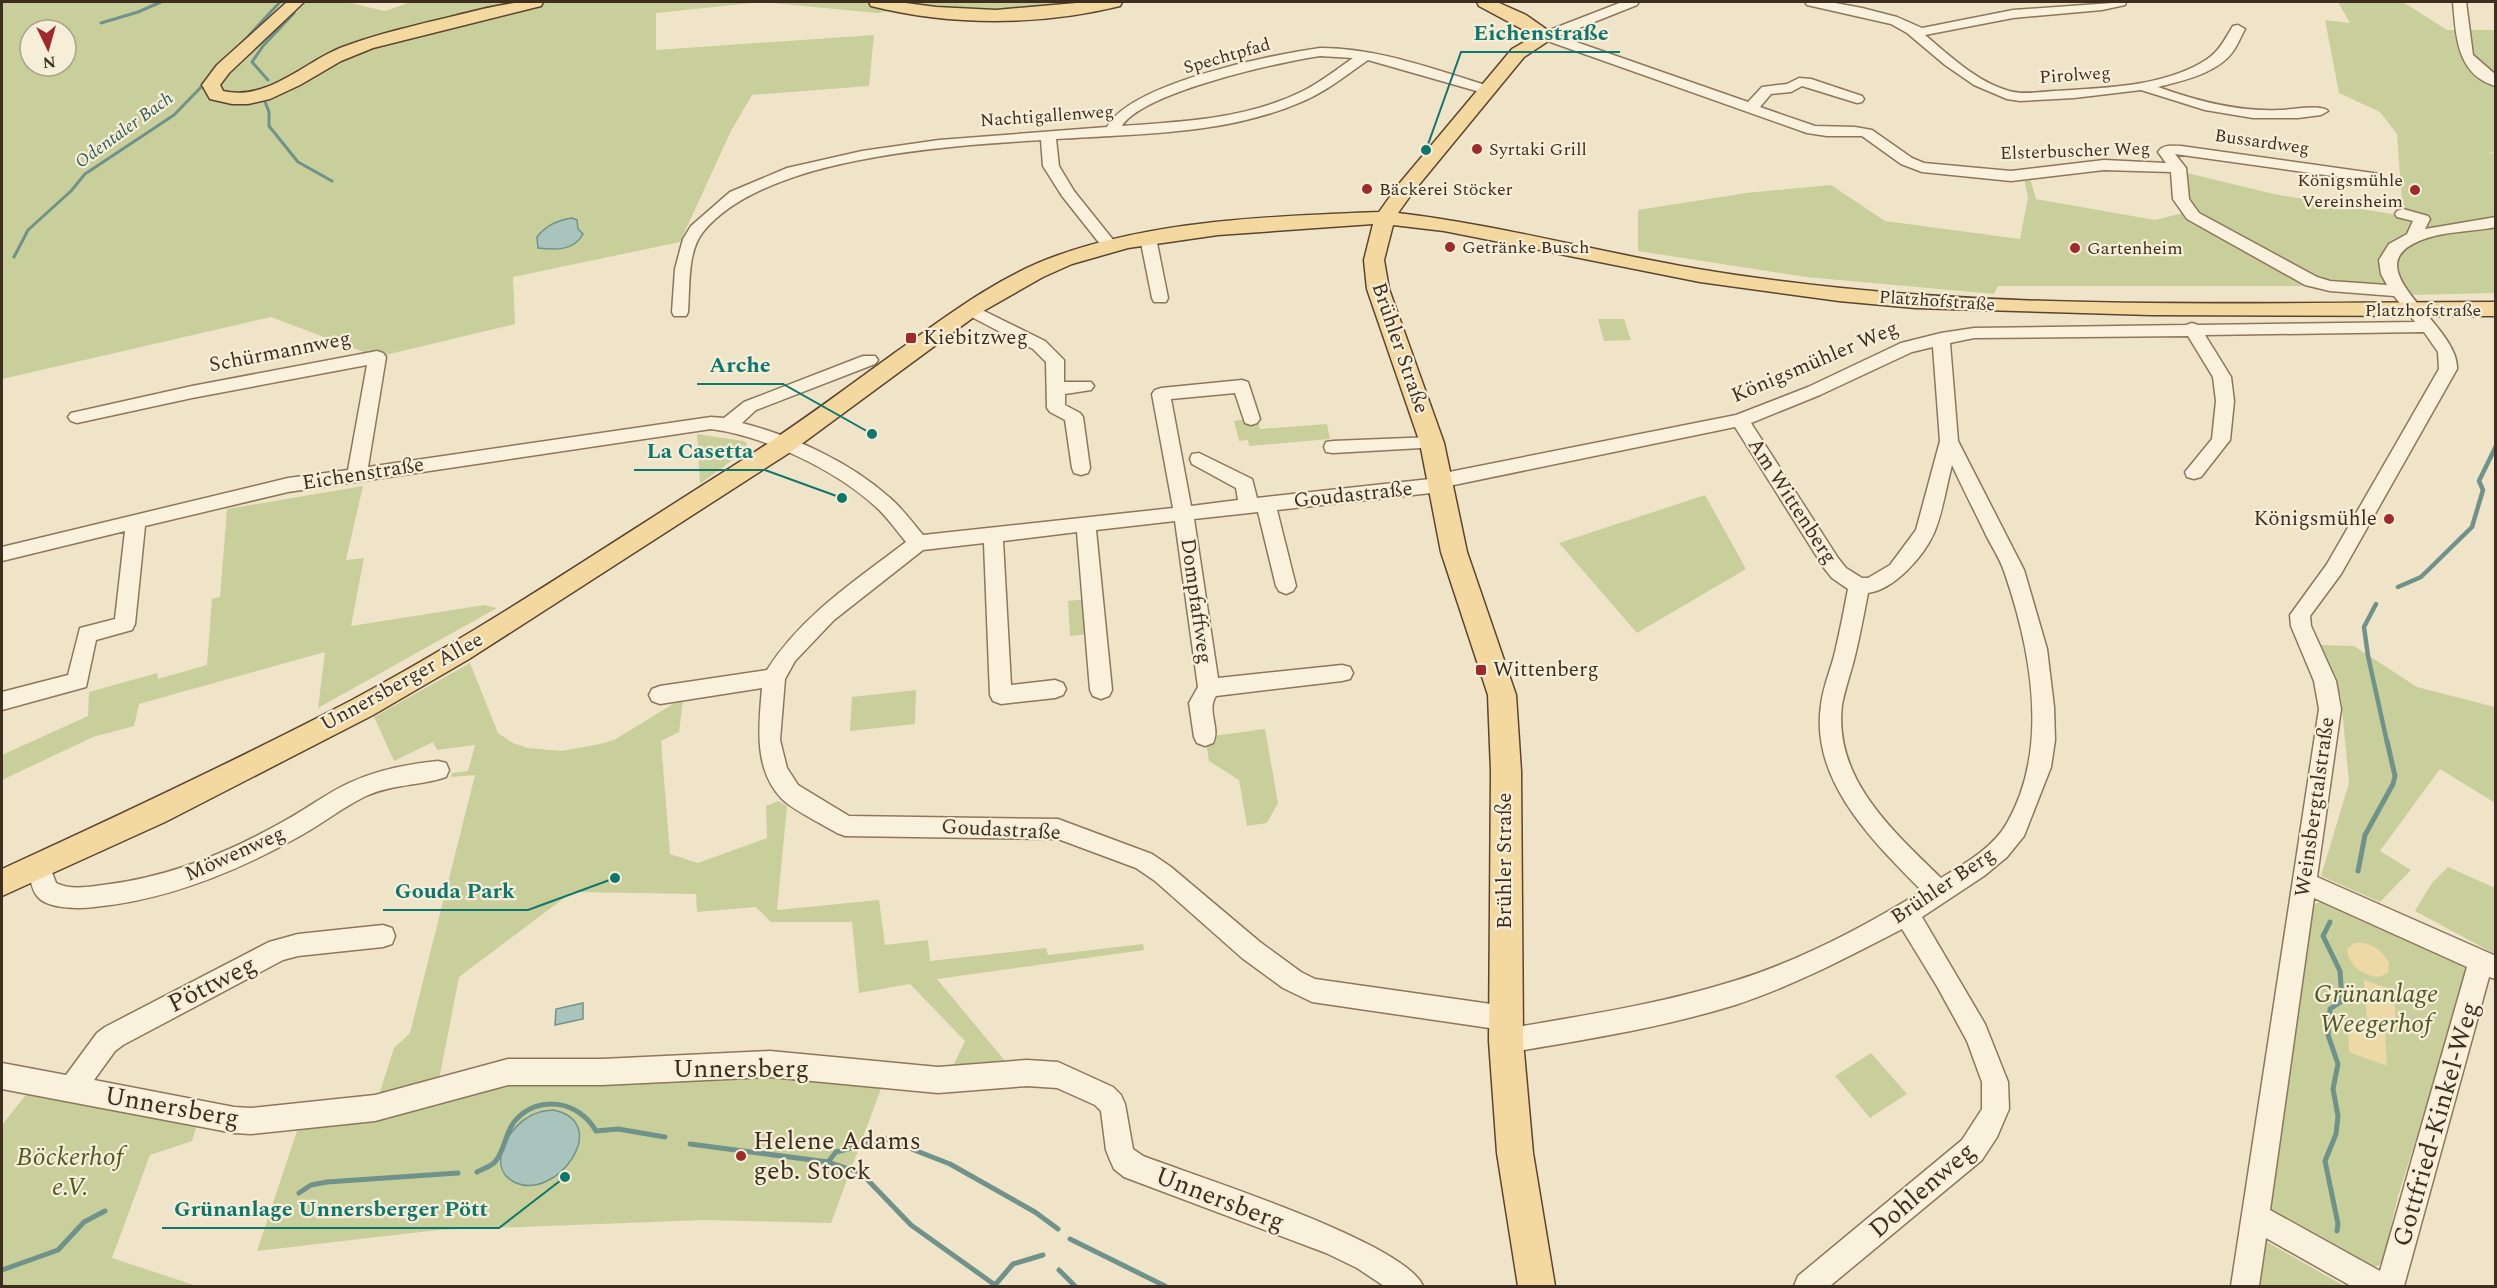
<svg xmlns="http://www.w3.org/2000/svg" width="2497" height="1288" viewBox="0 0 2497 1288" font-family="Spectral,serif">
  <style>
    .green { fill: #c9cf9b; fill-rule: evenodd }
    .sand { fill: #ecd9a5 }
    .water { fill: #a9c4bc; stroke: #6f938a; stroke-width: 1.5 }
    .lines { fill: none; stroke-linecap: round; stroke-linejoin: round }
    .stream-far2 { stroke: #6f938a; stroke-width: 3 }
    .stream-far1 { stroke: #6f938a; stroke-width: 4.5 }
    .stream { stroke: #6f938a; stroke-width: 5 }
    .minor-casing { stroke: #8d765c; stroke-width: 3 }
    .major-casing { stroke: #5b4430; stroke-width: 3 }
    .minor { fill: #faf1dc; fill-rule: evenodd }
    .major { fill: #f3d9a0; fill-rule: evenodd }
    .poi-dot { fill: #9e2a2b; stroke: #f7eed8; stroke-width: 2 }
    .labels { text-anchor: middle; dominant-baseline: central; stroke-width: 4.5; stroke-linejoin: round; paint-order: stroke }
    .far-street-label { font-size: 18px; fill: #3d2e20; stroke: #f7eed8 }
    .far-water-label { font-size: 18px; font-style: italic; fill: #2f5d5a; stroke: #f7eed8 }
    .far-poi-label { font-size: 18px; fill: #3d2e20; stroke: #f7eed8; text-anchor: start }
    .poi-label { font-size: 21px; fill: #3d2e20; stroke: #f7eed8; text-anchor: start }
    .street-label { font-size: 21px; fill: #3d2e20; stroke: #f7eed8 }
    .near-street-label { font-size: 26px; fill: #3d2e20; stroke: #f7eed8 }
    .near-park-label { font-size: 26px; font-style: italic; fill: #4d5a26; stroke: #f7eed8 }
    .near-poi-label { font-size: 26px; fill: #3d2e20; stroke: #f7eed8; text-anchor: start }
    .leader { fill: none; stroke: #0f766e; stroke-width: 2 }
    .callout-dot { fill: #0f766e; stroke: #f7eed8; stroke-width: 2 }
    .callout-label { font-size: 22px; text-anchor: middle; font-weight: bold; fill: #0f766e; stroke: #f7eed8; stroke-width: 4.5; stroke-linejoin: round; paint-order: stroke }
  </style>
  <rect width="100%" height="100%" fill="#f0e4c8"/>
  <path class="green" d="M2,2H346L385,11L411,2H1096L1043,10H896L877,13L762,2L656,13V50L874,35L869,86L752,95L731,131L680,242L513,277L515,324L377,357L271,317L2,379ZM30,30H66V66H30Z
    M2338,2H2403L2447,30H2495V153L2484,151L2495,154V293L2409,295L2381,286H1998L1994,294L1806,277L1638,251V210L1746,193L1831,185L1885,221L2020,239L2028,198L2024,179L2030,178L2036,199L2155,220L2191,211L2182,176L2187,173L2274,194L2403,216L2397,134L2380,112L2339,93L2325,20L2350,23Z
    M1598,319H1624L1631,340L1604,341Z
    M1257,418L1260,429L1327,424L1330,439L1249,446L1248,440L1239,441L1234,421Z
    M697,434L744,441L747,444L746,450L700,484Z
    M363,486L346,560L364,558L351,626L484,605L497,608L318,708L325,652L139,704L134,726L93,737L2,780V755L88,716L89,692L157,673L158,679L207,665L212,599L220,597L227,509Z
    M1705,495L1746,569L1637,633L1559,543Z
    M1087,599L1090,634L1070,636L1068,601Z
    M2319,645L2354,646L2417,687L2495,707V803L2440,769L2380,851L2411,870L2380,902L2321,876L2349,783L2341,697Z
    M470,663L498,733L513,743L528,748L561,751L600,744L614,740L678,701H683L679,732L661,741L670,854L698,863L767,838L766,806L778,801L787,806L777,910L879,900L885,945L928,940L930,961L1046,948L1048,955L1143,944L1144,950L937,979L1010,1067L951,1070L965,1041L910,984L859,993L852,922H771L756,907L697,912L696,894L572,892L459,977L439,1080L379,1095L394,1048L410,1033L475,775L451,777L452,773L468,771L475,745L437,750L433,742L394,761L374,717Z
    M916,690L915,724L850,731L852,697Z
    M1265,729L1278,803L1267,823L1247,826L1239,780L1209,761L1205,737Z
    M2448,867L2495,888V954L2415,911L2432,883Z
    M2319,902H2329L2465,966L2468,975L2398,1196L2383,1261L2378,1266L2371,1267L2277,1219L2270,1210L2312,906Z
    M1871,1053L1907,1094L1870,1118L1835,1076Z
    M767,1072L882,1086L831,1223L705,1220L438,1230L257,1251L297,1131L410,1110L504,1082Z
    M29,1091L197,1125L192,1141L150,1155L112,1258L197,1286H2V1125Z
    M2262,1239L2344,1286H2255Z"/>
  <path class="sand" d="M2354,943C2369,941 2382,949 2389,963L2388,973L2379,977C2364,976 2348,966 2347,949Z
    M2364,980L2393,990L2397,1029L2367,1019Z
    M2348,1019L2385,1032L2387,1066L2349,1052Z"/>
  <path class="water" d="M572,218L577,220L578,229L583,234C574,251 555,250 538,248L537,237C546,225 558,220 572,218Z
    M583,1003V1019L555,1025L556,1009Z
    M553,1110C614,1122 556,1203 514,1182C486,1167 508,1129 527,1118C535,1112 544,1111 553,1110Z"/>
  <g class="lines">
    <path class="stream-far2" d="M101,23L138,12L161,2
      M242,43L280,2
      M268,80L252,62L263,46L294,13
      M264,99L269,112V126L298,162L332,181
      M14,257L28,230L71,191L85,174L174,115L206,82"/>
    <path class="stream-far1" d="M2398,587L2421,577L2472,527L2483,490L2479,481L2496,446
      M2376,604L2364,627L2368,656L2387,742"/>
    <path class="stream" d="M2358,871L2365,835L2393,784L2395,776L2387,741
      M2330,922L2323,936L2340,971L2342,1001L2330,1009L2328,1035L2338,1064L2333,1089L2338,1116L2336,1134L2325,1161L2338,1224L2337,1231
      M690,1144L828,1162L861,1173L911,1225L995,1285L1013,1264L1043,1255
      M828,1162L836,1152L886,1139L950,1164L1035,1212L1058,1229
      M477,1172C482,1169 489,1167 494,1163C504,1153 505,1134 514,1122C538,1093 579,1101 596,1131L618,1129L665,1137
      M299,1193L311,1185L327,1182L458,1173
      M1070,1239L1165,1286
      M2,1270L58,1250L84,1222L105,1211
      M1059,1270L1075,1286"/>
    <g class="minor-casing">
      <path id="minor" d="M1622,2H1639L1637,5L1559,36L1748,102L1762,87L1787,84L1799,78L1811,79L1862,96L1864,99L1862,102L1857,103L1802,86L1791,92L1771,94L1760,107L1815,126L1855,127L1872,130L1912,158L1924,163L2011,171L2104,160L2166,163L2158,152C2163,144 2172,146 2181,146L2380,174L2383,177L2380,180L2375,182L2175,154L2186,168L2189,199L2199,213L2317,277L2330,281L2387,285L2381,274L2379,260L2389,244L2407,234L2413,221L2397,217L2395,214L2397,211L2403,209L2428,216L2430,219L2425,229L2496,217V227C2471,232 2442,231 2419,241C2352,269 2460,325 2457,369L2341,574L2310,616L2311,626L2336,681L2341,709L2317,877L2496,956V979L2489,977L2404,1286H2351L2266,1238L2259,1286H2231L2319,709L2314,681L2291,626L2290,615L2327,564L2439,369L2438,352L2424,332L2205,335L2231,377L2234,401L2230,440L2201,477L2194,479L2187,477L2185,472L2212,439L2216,401L2213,377L2188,336L1974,338L1950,343L1958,441L2024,570L2047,649L2054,707L2055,740L2051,767L2024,836L2007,857L1984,876L1922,917L1985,1024L2008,1082L2009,1109L1997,1137L1982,1160L1830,1286H1794L1798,1276L1962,1140L1982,1109V1082L1967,1041L1938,988L1902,929C1848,957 1793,986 1735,1005C1661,1028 1583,1040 1506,1053L1497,1050L1493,1041L1497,1032L1503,1030L1312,1002L1283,988L1242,958L1155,881L1136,868L1058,839L845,836L837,833C822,824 793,810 782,799C753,769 759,725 762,688L660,704L652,701L649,695L652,689L660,686L767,670C801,616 856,580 906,542C896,530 887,517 876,507C836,470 765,436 711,429L288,492L145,526L135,624L132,630L96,640L86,687L2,710V692L68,675L80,628L115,619L125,531L2,561V547L288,478L348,470L367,365L192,398L77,423L71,421L68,417L71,413L192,386L377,351L383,353L386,357L368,467L711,417L724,418L744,402L863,356H875L878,360L875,364L756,410L742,423C793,436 850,462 889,497C902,508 912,522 923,535L1173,508L1152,394L1155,390L1161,388L1242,380L1248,382L1260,419L1257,423L1251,425L1245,423L1235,393L1171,399L1191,506L1238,500L1236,488L1192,464L1190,459L1192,454L1199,453L1252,479L1257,498L1430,479L1439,474L1736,415L1808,387L1901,343L1941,333L1974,328L2186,325L2192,323L2198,325L2415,322L2394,296L2330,291L2305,285L2187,219L2173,199L2171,172L2104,170L2011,181L1922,172L1901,164L1862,136H1827L1807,133L1542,39L1540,36L1542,33ZM1933,347L1940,441L1916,530L1890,565L1868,578H1862L1846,568L1838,558L1751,423L1820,395L1912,352ZM1735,427L1824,568L1832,578L1848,589C1844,610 1840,631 1835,652C1831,669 1823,687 1821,705C1810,781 1873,841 1922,891C1864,927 1799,961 1734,981C1661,1004 1586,1015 1511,1028L1518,1018L1514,1009L1505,1006L1315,979L1301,972L1260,942L1171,867L1152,854L1066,822L1058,819L849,816L798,785L787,768L780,740L785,679L795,661L834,620L923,550L984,543L990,695L993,701L1001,704L1055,698L1063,695L1066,689L1063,683L1055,680L1011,685L1003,541L1077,532L1090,690L1093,696L1101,699L1109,696L1112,690L1096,530L1175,521L1198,687L1189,703L1194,737L1197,743L1205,746L1213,743C1221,728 1206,711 1216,696L1342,681L1350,679L1353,673L1350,667L1342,665L1218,678L1194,519L1258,512L1276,586L1279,591L1286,594L1293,591L1296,586L1277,510L1440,492L1447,490L1449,486ZM1952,465C1963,489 1975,512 1986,535C1992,547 2000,559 2004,571C2031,649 2050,748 2007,823C1993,848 1964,864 1941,878C1894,832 1833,779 1842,705C1845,689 1851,672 1855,656C1860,635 1864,614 1868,593C1894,590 1924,556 1934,533C1943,512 1946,487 1952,465ZM2314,898L2467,967L2380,1271L2270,1210Z
        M1805,2H1830L1862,8L1897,17L1922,28L2013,10L2126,2L2125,5L2102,10L2013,18L1925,35C1950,56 1977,82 2009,91C2023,95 2039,92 2054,91C2102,88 2159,87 2201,63C2219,53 2223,42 2233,26L2238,25L2245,29C2241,36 2238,44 2234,50C2219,73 2182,81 2158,87C2197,101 2238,112 2279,110C2291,110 2321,104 2328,111L2321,115L2298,118H2253L2205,110L2141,90L2074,98L2020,101L2007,99L1974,85L1945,65L1907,33L1891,24L1807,5Z
        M2453,2H2466L2473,55L2496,75V86C2456,75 2456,34 2453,2Z
        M1320,48C1379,48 1436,70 1492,87L1494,90L1487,94L1368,60C1346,75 1326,92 1301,102C1225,135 1137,134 1056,139L1059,166L1074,191L1118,246L1110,251L1104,249L1062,196L1043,166L1041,140C949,146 765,156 703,232C687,252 690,287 688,312L686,316H674L672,312L675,269L683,239L691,226L730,192L787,168L862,151L939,140L1107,127C1131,83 1271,55 1320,48ZM1320,56L1353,58C1337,69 1321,82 1303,91C1247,119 1182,122 1122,126C1143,92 1279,62 1320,56Z
        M1148,233L1156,238L1168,298L1166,302H1154L1152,298L1140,238Z
        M970,304L1045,341L1064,360V382H1091L1094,386L1091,390L1065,394V405L1080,413L1083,417L1090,468L1088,473L1081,475L1074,473L1072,468L1065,420L1050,412L1047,408L1046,362L1033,349L964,313L962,309L964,305Z
        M1432,437L1439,439L1441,443L1439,447L1333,453L1326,452L1324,447L1326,442L1333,441Z
        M438,761L446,763L449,770L446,777C420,786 392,784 366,796C343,807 322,824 300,836C236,872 167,900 94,907C79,909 47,909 37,896C31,889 30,875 27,866L31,859L39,856L47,859L56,883C72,891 93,886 110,884C172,876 232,851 286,820C308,808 327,793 349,783C377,770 408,764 438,761Z
        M383,925L392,928L395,936L392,944L383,947L298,956L283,960L123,1045L115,1051L94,1080L234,1107L251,1108L375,1095L508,1059H602L770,1051L938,1067L1027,1060L1058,1062L1113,1087L1121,1095L1125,1104L1133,1149L1143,1156C1195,1176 1405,1242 1423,1286H1384L1357,1268L1326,1253L1124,1177L1114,1169L1110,1160L1106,1150L1101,1111L1095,1105L1057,1088L1027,1086L938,1093L770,1077L602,1085H508L375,1121L251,1134L234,1133L2,1089V1063L66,1075L97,1033L105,1027L269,942L298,934Z"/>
    </g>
    <g class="major-casing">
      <path id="major" d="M287,2H304L229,73L220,85L223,91C267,101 302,64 340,48C377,34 416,25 454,16C483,9 514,0 543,2L541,6L373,48L341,61L300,85L270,99L248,104H232L210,99L202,85L217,65Z
        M869,2H898L936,7L996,10L1088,2H1122L1120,6C1039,26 951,26 871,6Z
        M1477,2H1497L1526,15L1556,36L1524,57L1413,192L1398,213C1499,225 1598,252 1698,269C1745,277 1794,283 1841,288C2056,310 2279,302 2496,302V316L2151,315L1915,308L1839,301L1700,282L1444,231L1393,225L1384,260L1389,289L1444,443L1467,552L1516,695L1521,771L1523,1041L1533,1153L1555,1286H1518L1497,1153L1489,1041L1491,771L1488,695L1441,552L1420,443L1367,289L1364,260L1373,224L1218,235L1128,248L1072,264L1043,277L978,314L792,451L469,659L373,715L165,822L2,896V869C120,815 237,760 352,700C483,630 606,546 730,468C788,432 842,391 896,352C947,316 997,277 1056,256C1156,220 1274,216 1379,212L1399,184L1512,49L1535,36L1479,6Z"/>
    </g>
    <use href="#minor" class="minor"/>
    <use href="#major" class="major"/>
  </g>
  <g class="poi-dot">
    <circle cx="1477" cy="149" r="6"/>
    <circle cx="1367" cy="189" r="6"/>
    <circle cx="2415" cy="190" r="6"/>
    <circle cx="1450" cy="247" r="6"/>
    <circle cx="2075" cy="248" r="6"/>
    <rect x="905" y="332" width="12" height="12" rx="3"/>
    <circle cx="2389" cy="519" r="6"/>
    <rect x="1475" y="664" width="12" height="12" rx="3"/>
    <circle cx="741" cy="1156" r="6"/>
  </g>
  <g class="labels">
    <g class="far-street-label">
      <text transform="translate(1227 56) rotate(-16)">Spechtpfad</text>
      <text transform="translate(2075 75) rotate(-4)">Pirolweg</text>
      <text transform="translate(1047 116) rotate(-4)">Nachtigallenweg</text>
      <text transform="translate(2262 142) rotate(8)">Bussardweg</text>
      <text transform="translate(2075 151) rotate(-2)">Elsterbuscher Weg</text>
      <text transform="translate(1937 301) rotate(4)">Platzhofstraße</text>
      <text x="2423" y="310">Platzhofstraße</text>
    </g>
    <g class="far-water-label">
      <text transform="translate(124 130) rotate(-36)">Odentaler Bach</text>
    </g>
    <g class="far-poi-label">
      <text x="1489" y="149">Syrtaki Grill</text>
      <text x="2403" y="180" text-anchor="end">Königsmühle<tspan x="2403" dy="21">Vereinsheim</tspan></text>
      <text x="1379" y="189">Bäckerei Stöcker</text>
      <text x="1462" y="247">Getränke Busch</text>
      <text x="2087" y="248">Gartenheim</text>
    </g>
    <g class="poi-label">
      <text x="923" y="338">Kiebitzweg</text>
      <text x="2377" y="519" text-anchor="end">Königsmühle</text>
      <text x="1493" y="670">Wittenberg</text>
    </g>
    <g class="street-label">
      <text transform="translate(1400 348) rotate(71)">Brühler Straße</text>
      <text transform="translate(280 352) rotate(-11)">Schürmannweg</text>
      <text transform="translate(1815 362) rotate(-23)">Königsmühler Weg</text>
      <text transform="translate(363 474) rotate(-9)">Eichenstraße</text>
      <text transform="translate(1353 495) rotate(-6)">Goudastraße</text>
      <text transform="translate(1792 501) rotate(57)">Am Wittenberg</text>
      <text transform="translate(1196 601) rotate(82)">Dompfaffweg</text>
      <text transform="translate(402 682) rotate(-29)">Unnersberger Allee</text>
      <text transform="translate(2315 807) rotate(-82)">Weinsbergtalstraße</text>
      <text transform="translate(1001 830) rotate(3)">Goudastraße</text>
      <text transform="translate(235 854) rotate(-24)">Möwenweg</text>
      <text transform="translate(1505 861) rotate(-90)">Brühler Straße</text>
      <text transform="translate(1943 886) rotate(-34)">Brühler Berg</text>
    </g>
    <g class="near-street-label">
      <text transform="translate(212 984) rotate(-27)">Pöttweg</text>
      <text x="741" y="1069">Unnersberg</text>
      <text transform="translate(172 1107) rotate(10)">Unnersberg</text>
      <text transform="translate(2436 1124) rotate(-74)">Gottfried-Kinkel-Weg</text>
      <text transform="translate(1922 1190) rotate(-41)">Dohlenweg</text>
      <text transform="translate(1220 1199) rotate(21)">Unnersberg</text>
    </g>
    <g class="near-park-label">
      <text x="2376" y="994">Grünanlage<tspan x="2376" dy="30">Weegerhof</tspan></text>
      <text x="70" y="1157">Böckerhof<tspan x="70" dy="30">e.V.</tspan></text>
    </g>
    <g class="near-poi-label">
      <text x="753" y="1141">Helene Adams<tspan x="753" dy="30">geb. Stock</tspan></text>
    </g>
  </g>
  <path class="leader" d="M1426 150L1461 52H1620M872 434L783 384H697M842 498L765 470H634M615 878L528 910H383M565 1177L499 1228H162"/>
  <g class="callout-dot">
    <circle cx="1426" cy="150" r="6"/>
    <circle cx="872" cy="434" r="6"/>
    <circle cx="842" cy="498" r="6"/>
    <circle cx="615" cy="878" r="6"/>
    <circle cx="565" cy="1177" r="6"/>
  </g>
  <g class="callout-label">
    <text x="1541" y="40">Eichenstraße</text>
    <text x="740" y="372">Arche</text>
    <text x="700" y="458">La Casetta</text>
    <text x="455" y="898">Gouda Park</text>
    <text x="331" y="1216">Grünanlage Unnersberger Pött</text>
  </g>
  <rect width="2497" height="1288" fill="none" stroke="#3d2e20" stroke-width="6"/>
  <g transform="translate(48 48) rotate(175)"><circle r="28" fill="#f7eed8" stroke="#ada18e" stroke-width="1.5"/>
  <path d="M0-4.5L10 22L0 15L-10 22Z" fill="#9e2a2b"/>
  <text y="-9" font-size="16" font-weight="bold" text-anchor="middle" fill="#3d2e20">N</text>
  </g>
</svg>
